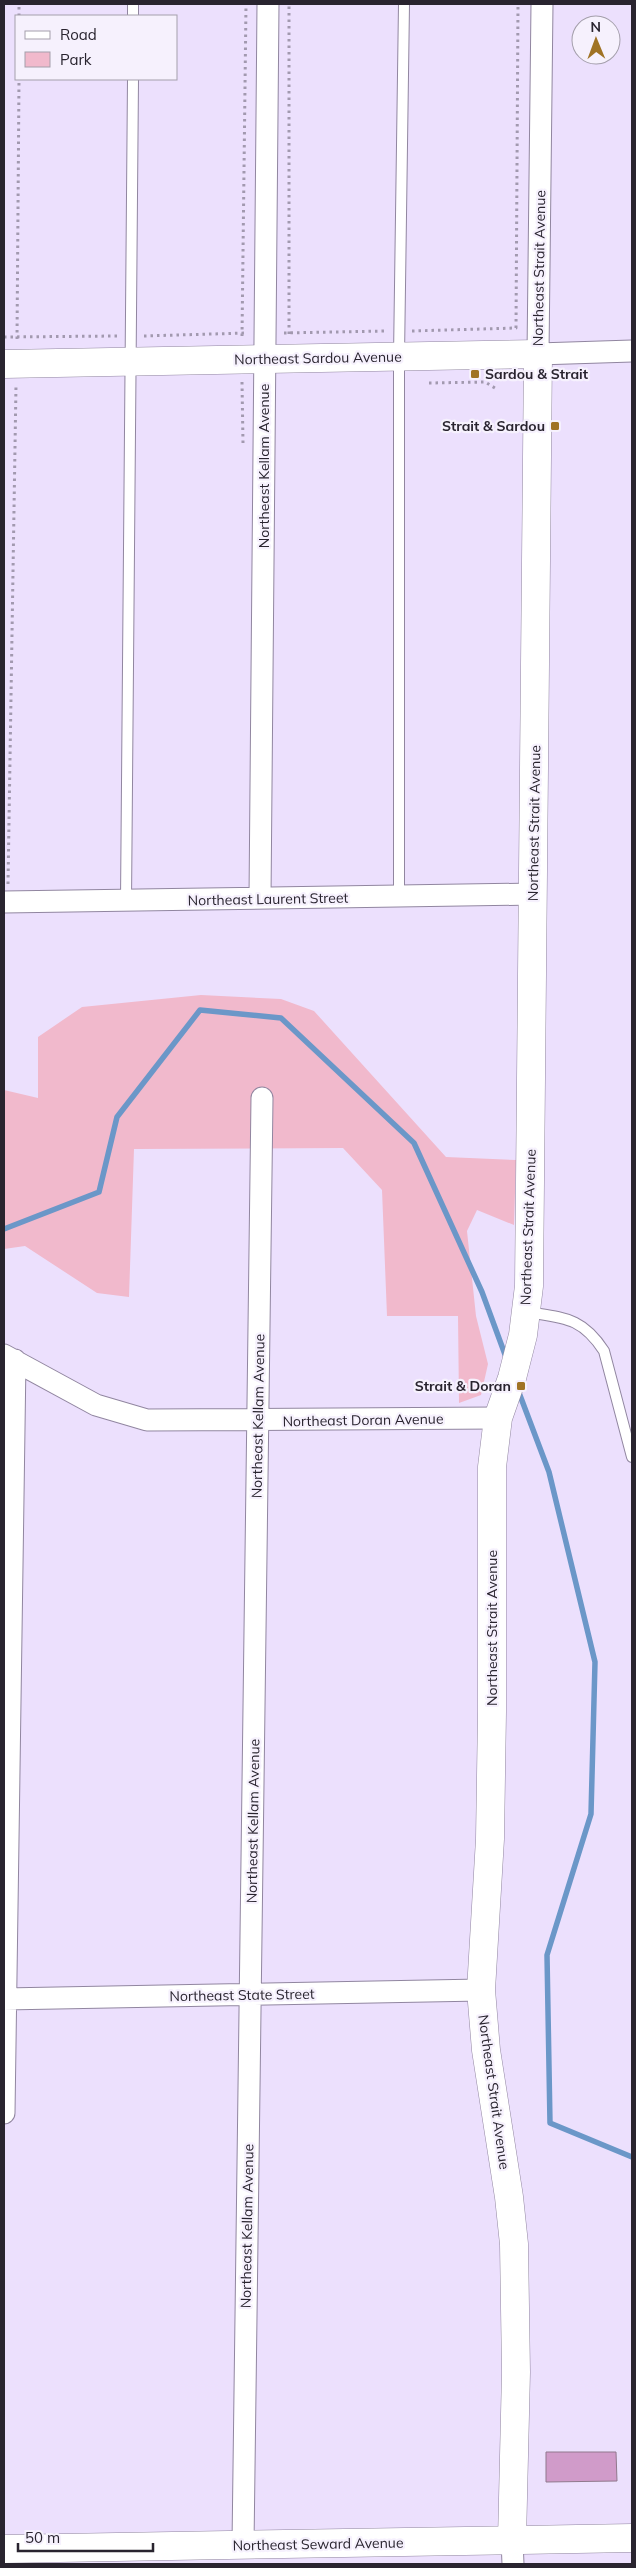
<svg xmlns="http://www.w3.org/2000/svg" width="636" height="2568" viewBox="0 0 636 2568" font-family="Mulish,sans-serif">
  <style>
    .green { fill: #f1b9cc }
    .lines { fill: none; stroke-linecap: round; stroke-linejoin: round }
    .stream { stroke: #6b97c8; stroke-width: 5.5 }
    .building { fill: #d09bc9; stroke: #90798d }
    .service-casing { stroke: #9186a0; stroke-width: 12 }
    .minor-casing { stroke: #9186a0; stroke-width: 23 }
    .secondary-casing { stroke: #9186a0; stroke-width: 29 }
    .path { stroke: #a299af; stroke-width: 3; stroke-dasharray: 2.5 4; stroke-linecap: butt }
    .service { stroke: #fff; stroke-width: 10 }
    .minor { stroke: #fff; stroke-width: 21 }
    .secondary { stroke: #fff; stroke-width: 28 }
    .poi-dot { fill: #a07325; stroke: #f6f1fd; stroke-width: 2 }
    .labels { text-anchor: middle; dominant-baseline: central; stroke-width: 4.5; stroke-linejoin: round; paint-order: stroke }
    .street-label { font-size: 14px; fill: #29242f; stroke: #f6f1fd }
    .poi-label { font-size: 14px; font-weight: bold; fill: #29242f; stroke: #f6f1fd; text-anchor: end }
  </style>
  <rect width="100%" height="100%" fill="#ece0fd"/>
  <path class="green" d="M201,995L281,999L314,1011L446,1157L516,1160L514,1225L477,1210L467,1231L476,1316L488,1364L481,1395L459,1403L458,1316H387L382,1190L343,1148L134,1149L129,1297L97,1293L25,1246L4,1249V1090L38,1098V1037L82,1007Z"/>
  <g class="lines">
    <path class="stream" d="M4,1229L99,1192L117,1117L200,1010L281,1018L414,1143L482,1292L507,1360
      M518,1390L549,1472L595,1662L591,1814L547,1955L550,2123L632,2157"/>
  </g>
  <path class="building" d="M546,2452H616L617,2481L546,2482Z"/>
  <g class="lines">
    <g class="service-casing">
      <path id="service" d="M133,16V4
        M399,897V357L404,4
        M126,901L133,79
        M527,1312C564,1318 582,1317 604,1351L632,1457"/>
    </g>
    <g class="minor-casing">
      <path id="minor" d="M542,4L538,354L632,351
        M260,898L268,4
        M4,902L533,894
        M4,1355L96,1405L147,1420L498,1418
        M4,1999L481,1990
        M4,2113L15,1360
        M512,2540L513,2564
        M243,2545L262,1098"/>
    </g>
    <g class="secondary-casing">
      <path id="secondary" d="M4,364L538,354L529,1286L523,1335L512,1378L498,1418L492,1467V1712L490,1839L481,1990L486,2050L509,2197L514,2244L516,2372L512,2540
        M4,2549L632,2538"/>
    </g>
    <path class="path" d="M19,16V4
      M412,331L516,328L518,4
      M284,333L386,331
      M289,334V4
      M144,336L246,333
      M242,336L246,4
      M4,337L118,336
      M17,339L19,79
      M242,382L243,443
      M429,383L485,382L495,388
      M8,884L16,385"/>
    <use href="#service" class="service"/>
    <use href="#minor" class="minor"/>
    <use href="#secondary" class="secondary"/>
  </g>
  <g class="poi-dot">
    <rect x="470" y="369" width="10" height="10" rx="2.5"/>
    <rect x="550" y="421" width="10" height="10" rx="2.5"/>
    <rect x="516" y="1381" width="10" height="10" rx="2.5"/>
  </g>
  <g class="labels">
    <g class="street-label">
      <text transform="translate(539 268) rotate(-89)">Northeast Strait Avenue</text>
      <text transform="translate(318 358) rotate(-1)">Northeast Sardou Avenue</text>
      <text transform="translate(264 466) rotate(-90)">Northeast Kellam Avenue</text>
      <text transform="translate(534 823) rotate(-89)">Northeast Strait Avenue</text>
      <text transform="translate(268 899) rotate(-1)">Northeast Laurent Street</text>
      <text transform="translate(528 1227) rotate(-88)">Northeast Strait Avenue</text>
      <text transform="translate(258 1416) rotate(-89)">Northeast Kellam Avenue</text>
      <text transform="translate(363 1420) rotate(-1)">Northeast Doran Avenue</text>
      <text transform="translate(492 1628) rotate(-90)">Northeast Strait Avenue</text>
      <text transform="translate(253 1821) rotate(-89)">Northeast Kellam Avenue</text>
      <text transform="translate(242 1995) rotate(-1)">Northeast State Street</text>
      <text transform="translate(494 2092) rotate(82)">Northeast Strait Avenue</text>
      <text transform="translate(247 2226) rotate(-89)">Northeast Kellam Avenue</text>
      <text transform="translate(318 2544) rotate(-1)">Northeast Seward Avenue</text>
    </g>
    <g class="poi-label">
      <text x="485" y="374" text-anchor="start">Sardou &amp; Strait</text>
      <text x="545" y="426">Strait &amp; Sardou</text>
      <text x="511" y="1386">Strait &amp; Doran</text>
    </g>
  </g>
  <rect width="636" height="2568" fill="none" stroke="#29242f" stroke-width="10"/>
  <rect x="15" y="15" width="162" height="65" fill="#f6f1fd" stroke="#a49fab"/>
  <rect x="25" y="31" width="25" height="8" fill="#ffffff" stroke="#a49fab"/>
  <text x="60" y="40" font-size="15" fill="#29242f">Road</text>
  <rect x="25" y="52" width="25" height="15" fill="#f1b9cc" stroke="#a49fab"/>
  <text x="60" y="65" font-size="15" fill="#29242f">Park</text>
  <g transform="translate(596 40) rotate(359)"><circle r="24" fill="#f6f1fd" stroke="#a49fab"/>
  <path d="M0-4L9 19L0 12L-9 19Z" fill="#a07325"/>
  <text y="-8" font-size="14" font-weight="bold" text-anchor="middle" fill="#29242f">N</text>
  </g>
  <path d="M18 2543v8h135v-8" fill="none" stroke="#29242f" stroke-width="2.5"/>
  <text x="25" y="2543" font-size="15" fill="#29242f" stroke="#f6f1fd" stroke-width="4" paint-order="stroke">50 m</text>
</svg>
